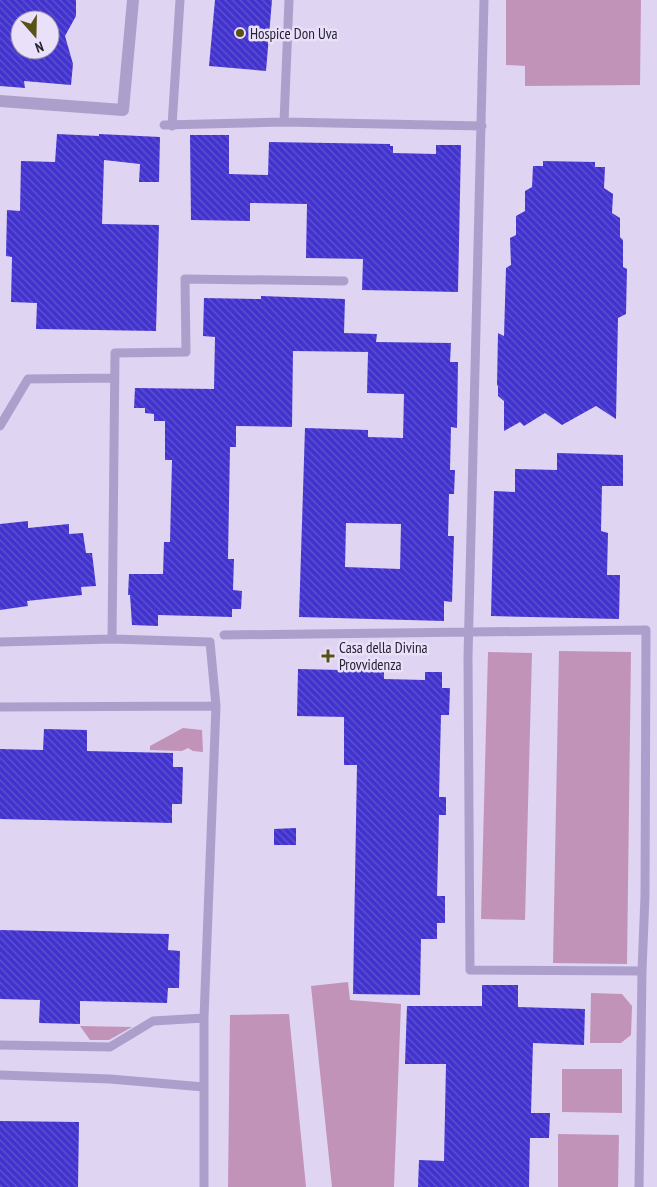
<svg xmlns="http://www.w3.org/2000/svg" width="657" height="1187" viewBox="0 0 657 1187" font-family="'PT Sans Narrow',sans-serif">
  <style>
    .green { fill: #c293b9 }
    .building { fill: url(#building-back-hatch); fill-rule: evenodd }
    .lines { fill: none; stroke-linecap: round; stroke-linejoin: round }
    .lane { stroke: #ad9fcb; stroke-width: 9 }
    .street { stroke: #ad9fcb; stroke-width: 12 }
    .poi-dot { fill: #585216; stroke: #eae0fa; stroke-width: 2 }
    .labels { text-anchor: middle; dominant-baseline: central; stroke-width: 5; stroke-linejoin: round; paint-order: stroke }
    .poi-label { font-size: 15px; fill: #262333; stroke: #eae0fa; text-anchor: start }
  </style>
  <defs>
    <pattern id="building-back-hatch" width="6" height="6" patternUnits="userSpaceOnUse" patternTransform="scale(1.25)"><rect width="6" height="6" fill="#4233d0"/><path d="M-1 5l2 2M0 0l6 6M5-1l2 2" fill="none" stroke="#6156cc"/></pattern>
  </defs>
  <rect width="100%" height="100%" fill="#dfd4f2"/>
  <path class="green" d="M506,0H641L640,85L525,86V66L506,65Z
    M559,651L631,652L627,964L553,963Z
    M488,652L532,653L525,920L481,919Z
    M183,728L202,730L203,752L193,751L188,748L182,751L150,750V746Z
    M348,982L350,1000L401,1004L394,1187H332L311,986Z
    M591,993L622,994L632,1006L631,1035L621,1043H590Z
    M289,1014L306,1187H228L230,1015Z
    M80,1026L132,1027L109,1040H90Z
    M562,1069H622V1113L562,1112Z
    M558,1134L619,1135L618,1187H558Z"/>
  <path class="building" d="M0,0H76V16L65,36L73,64L71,85L24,81L25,88L0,86ZM20,20H50V50H20Z
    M215,0H272L266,71L209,66Z
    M57,134L99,136V134L160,137L159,182H139L140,164L104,160L102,224L159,225L156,331L36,329L37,303L11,302L12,257L6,256L7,210L20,211L21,161L55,162Z
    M190,135H229V174L268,175L269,142L390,144V146H393V153L436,154V145H461L458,292L362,290L363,259L306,258L307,204L250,203V221L191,220Z
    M543,161L595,162V167H605L604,188L613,194L612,213L620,218V237L623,240V267L627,269L626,314L618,318L616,419L596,406L562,425L545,413L524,426L520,422L504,431V401L498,396V386L497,385L498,333L504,336L506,268L511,265L510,238L516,235V216L525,211V191L532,187L533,166H543Z
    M261,296L345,299L344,333L377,334L376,342L451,343L450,362H458L457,428L451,427L450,470H455L454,494H449L448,536H454L452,602L444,601V621L299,617L305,428L368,430V437L403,438L404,394L367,393L368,352L293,351L292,427L236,426V447H230L228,559H234L233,590L242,591L241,609H232V617L158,615V626L132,625L130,595H128L129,574H163L164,542H170L172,460H165V421H154V414L145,413V408H134L135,388L214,389L215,337L203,336L204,298L261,299ZM346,523L401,524L400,569L345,567Z
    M557,453L623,455V486H602L601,531L608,533L607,575H620L619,619L491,616L494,491L515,492V469L557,470Z
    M28,521V528L69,524V534L83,533L86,553H92L96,586L81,587L82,595L27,601L28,606L0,610V524Z
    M298,669L384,671V679L425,680V672H442V688H450L449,715H441L439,797H446V815H439L437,896H445V923H437V939H421L420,995L353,994L357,765H344V717L297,716Z
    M44,729L87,730V751L173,753V767H183L182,804H172V823L0,819V749L43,750Z
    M296,828V845H274V829Z
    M0,930L169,934L168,950L180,951L179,988H168L167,1003L80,1001V1024L39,1023L40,1000L0,999Z
    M482,985H518V1007L585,1009L584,1045L533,1043L531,1113H550L549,1138H530L529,1187H418L419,1160L444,1161L446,1064H405L407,1006H482Z
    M0,1121L79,1122L78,1187H0Z"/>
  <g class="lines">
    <path class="lane" d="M484,0L468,657L470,970L642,971L639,1187
      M284,122L289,0
      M164,125L284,122L482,126
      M172,126L180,0
      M0,426L28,379L114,378
      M224,635L646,630L645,896L642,971
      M112,639L115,353L186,352L185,279L344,281
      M0,642L112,639L210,642L216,706
      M0,707L216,706L204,1018V1187
      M0,1045L110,1047L153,1021L204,1018
      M0,1075L110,1079L204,1087"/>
    <path class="street" d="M0,101L123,110L133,0"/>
  </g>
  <g class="poi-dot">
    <circle cx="240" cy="33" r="5"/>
    <path d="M325.5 648.5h5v5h5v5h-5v5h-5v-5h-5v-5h5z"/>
  </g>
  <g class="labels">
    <g class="poi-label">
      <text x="250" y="33">Hospice Don Uva</text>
      <text x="339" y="647">Casa della Divina<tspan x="339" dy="17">Provvidenza</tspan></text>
    </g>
  </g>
  <g transform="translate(35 35) rotate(160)"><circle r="24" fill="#eae0fa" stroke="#9c94aa"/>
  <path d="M0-4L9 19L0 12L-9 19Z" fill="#585216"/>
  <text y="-8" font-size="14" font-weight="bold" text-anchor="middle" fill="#262333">N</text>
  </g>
</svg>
